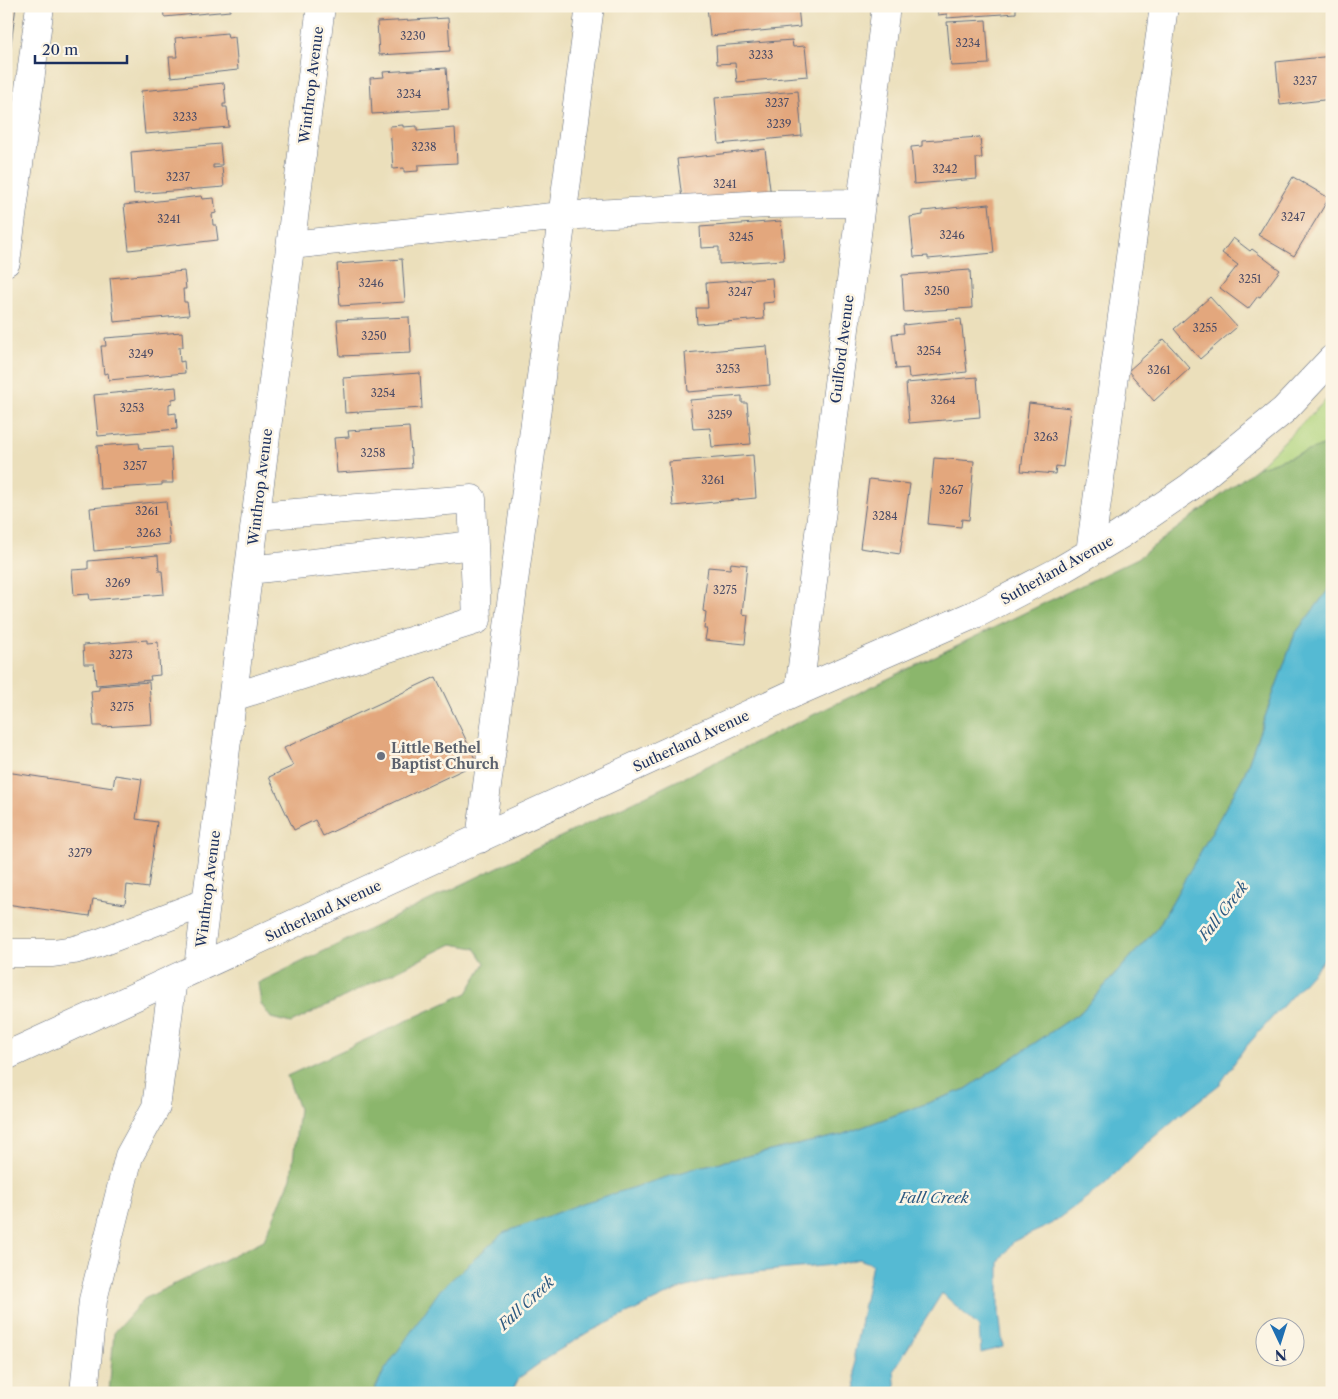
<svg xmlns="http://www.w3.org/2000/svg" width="1338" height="1399" viewBox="0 0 1338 1399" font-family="'Libre Caslon Text',serif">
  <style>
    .green { fill: #afd47d; stroke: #65826e }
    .forest { fill: #8bb66c; stroke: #537265 }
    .water { fill: #55bad3; stroke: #387498 }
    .building { fill: #e3a77d }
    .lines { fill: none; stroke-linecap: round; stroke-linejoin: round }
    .minor-casing { stroke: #646d7f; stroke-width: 29 }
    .minor { stroke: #fff; stroke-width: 28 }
    .worship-dot { fill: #6b7280; stroke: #fcf5e5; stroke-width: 2 }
    .labels { text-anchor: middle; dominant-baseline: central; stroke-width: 5; stroke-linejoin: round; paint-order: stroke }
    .number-label { font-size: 11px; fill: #4d4d66 }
    .street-label { font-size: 14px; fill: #1b2f5e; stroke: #fcf5e5 }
    .worship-label { font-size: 14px; font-weight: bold; fill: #5b616d; stroke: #fcf5e5; text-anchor: start }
    .water-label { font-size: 15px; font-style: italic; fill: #2c5981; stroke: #fcf5e5 }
  </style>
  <rect width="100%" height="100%" fill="#fcf5e5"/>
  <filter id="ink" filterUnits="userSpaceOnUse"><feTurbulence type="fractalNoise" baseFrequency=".02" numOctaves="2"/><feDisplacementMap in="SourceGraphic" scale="10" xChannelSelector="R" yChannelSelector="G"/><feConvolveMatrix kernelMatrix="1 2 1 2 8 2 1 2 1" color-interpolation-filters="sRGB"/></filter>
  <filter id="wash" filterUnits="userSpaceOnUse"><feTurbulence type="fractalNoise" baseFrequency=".0096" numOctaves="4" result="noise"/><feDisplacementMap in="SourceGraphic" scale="20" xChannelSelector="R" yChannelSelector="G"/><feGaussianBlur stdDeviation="1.12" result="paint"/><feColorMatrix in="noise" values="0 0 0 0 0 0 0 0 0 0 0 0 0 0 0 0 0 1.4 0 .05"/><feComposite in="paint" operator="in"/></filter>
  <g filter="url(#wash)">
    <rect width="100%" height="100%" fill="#ebdfbb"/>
    <path class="green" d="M1332,394V443L1257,468Z"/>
    <path class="forest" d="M1332,443V585L1295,634L1244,775L1158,927L1081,1012L966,1089L841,1135L699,1167L384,1371L373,1393H109L114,1333L144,1299L264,1240L291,1178L299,1109L287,1076L467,993L485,963L475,948L452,944L291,1023L271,1018L261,1004L258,983L1138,558L1257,468Z"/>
    <path class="water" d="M1332,585V948L1317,968L1243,1050L1220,1084L1175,1119L1140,1149L1104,1185L1048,1226L1014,1241L999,1262V1312L1003,1347L981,1353L979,1327L942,1293L894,1370L896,1393H856L854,1355L872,1264L859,1259L833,1265L733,1274L677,1290L591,1331L551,1355L519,1378L511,1393H373L384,1371L440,1290L503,1233L583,1203L699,1167L841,1135L966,1089L1081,1012L1158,927L1244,775L1295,634Z"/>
    <g id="blocks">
      <path class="building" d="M6,6H16L7,75H6Z
        M163,6H230V11L164,17Z
        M707,6H798L800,27L710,36Z
        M937,6H1016V13L947,18V14L938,15Z
        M448,18L450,51L379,55L377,22Z
        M986,20L989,64L951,66L947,22Z
        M227,33L228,38L235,37L238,70L171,77L169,57H177L175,38Z
        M792,40L793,47L805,46L808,76L737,82L735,63L717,64L716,46Z
        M1332,56V99L1280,105L1276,62Z
        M446,68L449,109L372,114L370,78L384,77L383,72Z
        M224,83L226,104H223V107H227L229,127L145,134L141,91Z
        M798,91L802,136L719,144L715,98Z
        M403,125V127L417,126V131L455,128L457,163L418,165V171L404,172V168L393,169L390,126Z
        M980,137L982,158H976L977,179L914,184L911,147L922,146V141Z
        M220,144L222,165H213V168L222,167L224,187L134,194L131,152Z
        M765,149L771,197L683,207L677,159Z
        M1293,177L1329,198L1294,256L1258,235Z
        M201,196L202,199L214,198L216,213L212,214L213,225H216L218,240L129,250L124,205Z
        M989,204L994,253L928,259V256L914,257L910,217L923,215V211Z
        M781,221L784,260L719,264V247L701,248L700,227Z
        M1233,238L1250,251L1252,249L1280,270L1260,297L1258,296L1248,309L1220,288L1238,265L1222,253Z
        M402,259L405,302L340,306L337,264Z
        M970,270L972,308L904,312L902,275Z
        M184,271L186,289H183L184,302H187L189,315L114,322L110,278Z
        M772,278L774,302L763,303L764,319L697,324L696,308H708L706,283Z
        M1210,297L1237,327L1200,359L1174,329Z
        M409,317L411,353L340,356L337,320Z
        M961,319L967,372L909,378L908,368L896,369L892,334L904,333L903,325Z
        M182,332L183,347H179L180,362L184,361L185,373L109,380L108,373L104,374L101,346H106L105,338Z
        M1164,339L1190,368L1154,401L1128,371Z
        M767,346L770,385L688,392L685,353Z
        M420,373L422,408L345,413L343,378Z
        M977,377L980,417L909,423L906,383Z
        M176,387L177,398L172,399V403L169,404V414L176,413L177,429L98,436L94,395Z
        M742,396V403H747L751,444L712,447L710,428L693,429L690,400Z
        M1029,403L1070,408L1063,467L1056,466L1055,474L1021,471Z
        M409,427L412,468L337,473L334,438L349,437L348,431Z
        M139,443L140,449L171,447L173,483H162V485L100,489L97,446Z
        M753,455L756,498L673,506L669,462Z
        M934,458L974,461L969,520L962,519L961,527L928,524Z
        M869,479L910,484L900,554L860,548Z
        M166,501L170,544L94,551L90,508Z
        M158,555L159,571H162L164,594L90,600L89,594L74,595L72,570L88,569V561Z
        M731,563L747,565L742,614L748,615L745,644L705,640L707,629H704L706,612L703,611L708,567L730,569Z
        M147,640V643L158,642L160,675L150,676L151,680L96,685L94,664H84L83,645Z
        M436,677L477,763L323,836L315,820L294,830L269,777L293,766L284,748Z
        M149,682L152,724L102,727L101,726H94L91,691L99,690V686Z
        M6,772L113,788L115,775L142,779L136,819L157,822L148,888L127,885L125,904L93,899L90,916L6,904Z"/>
    </g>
  </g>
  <g filter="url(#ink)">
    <use href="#blocks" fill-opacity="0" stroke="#646d7f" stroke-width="1"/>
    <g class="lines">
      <g class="minor-casing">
        <path id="minor" d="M291,245L562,216L767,204L861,203
          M6,262L40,6
          M256,516L472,499L474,545
          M1090,553L1164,6
          M799,691L886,6
          M233,697L477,620L474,545L249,570
          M480,839L590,6
          M6,953H53L74,950L99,943L207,902
          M198,967L321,6
          M6,1056L799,691L980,612L1059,571L1120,535L1190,487L1284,410L1332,359
          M84,1393L93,1300L129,1156L156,1107L173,979"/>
      </g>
      <use href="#minor" class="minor"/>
    </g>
  </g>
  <circle class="worship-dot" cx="381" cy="756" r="5"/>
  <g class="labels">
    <g class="number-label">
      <text x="413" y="36">3230</text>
      <text x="968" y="43">3234</text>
      <text x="761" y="55">3233</text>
      <text x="1305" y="81">3237</text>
      <text x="409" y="94">3234</text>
      <text x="777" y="103">3237</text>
      <text x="185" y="117">3233</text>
      <text x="779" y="124">3239</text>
      <text x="424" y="147">3238</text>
      <text x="945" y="169">3242</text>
      <text x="178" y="177">3237</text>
      <text x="725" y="184">3241</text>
      <text x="1293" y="217">3247</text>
      <text x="169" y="219">3241</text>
      <text x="952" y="235">3246</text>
      <text x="741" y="237">3245</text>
      <text x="1250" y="279">3251</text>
      <text x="371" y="283">3246</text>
      <text x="937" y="291">3250</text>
      <text x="740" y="292">3247</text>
      <text x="1205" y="328">3255</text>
      <text x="374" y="336">3250</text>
      <text x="929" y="351">3254</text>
      <text x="141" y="354">3249</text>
      <text x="728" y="369">3253</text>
      <text x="1159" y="370">3261</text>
      <text x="383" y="393">3254</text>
      <text x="943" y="400">3264</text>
      <text x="132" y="408">3253</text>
      <text x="720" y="415">3259</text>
      <text x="1046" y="437">3263</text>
      <text x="373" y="453">3258</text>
      <text x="135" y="466">3257</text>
      <text x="713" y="480">3261</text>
      <text x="951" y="490">3267</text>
      <text x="147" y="511">3261</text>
      <text x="885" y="516">3284</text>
      <text x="149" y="533">3263</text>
      <text x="118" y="583">3269</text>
      <text x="725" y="590">3275</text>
      <text x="121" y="655">3273</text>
      <text x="122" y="707">3275</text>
      <text x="80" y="853">3279</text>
    </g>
    <g class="street-label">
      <text transform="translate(311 85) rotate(-83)">Winthrop Avenue</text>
      <text transform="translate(842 349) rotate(-83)">Guilford Avenue</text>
      <text transform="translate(260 487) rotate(-83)">Winthrop Avenue</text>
      <text transform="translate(1057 570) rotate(-29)">Sutherland Avenue</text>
      <text transform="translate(691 741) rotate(-25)">Sutherland Avenue</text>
      <text transform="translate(208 889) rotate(-83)">Winthrop Avenue</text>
      <text transform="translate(323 911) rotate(-25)">Sutherland Avenue</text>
    </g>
    <g class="worship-label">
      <text x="391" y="748">Little Bethel<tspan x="391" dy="16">Baptist Church</tspan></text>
    </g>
    <g class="water-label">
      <text transform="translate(1223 911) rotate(-52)">Fall Creek</text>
      <text x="934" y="1197">Fall Creek</text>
      <text transform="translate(526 1303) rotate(-43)">Fall Creek</text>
    </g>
  </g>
  <rect width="1338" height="1399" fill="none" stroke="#fcf5e5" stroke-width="25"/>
  <g transform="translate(1280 1342) rotate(176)"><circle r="24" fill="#fcf5e5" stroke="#a2a6af"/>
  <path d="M0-4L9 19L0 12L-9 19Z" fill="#1f6fb2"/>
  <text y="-8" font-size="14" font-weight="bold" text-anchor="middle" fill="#1b2f5e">N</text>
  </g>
  <path d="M35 55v8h92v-8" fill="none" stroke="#1b2f5e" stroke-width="2.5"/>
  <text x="42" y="55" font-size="15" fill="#1b2f5e" stroke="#fcf5e5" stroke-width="4" paint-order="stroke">20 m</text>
</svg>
